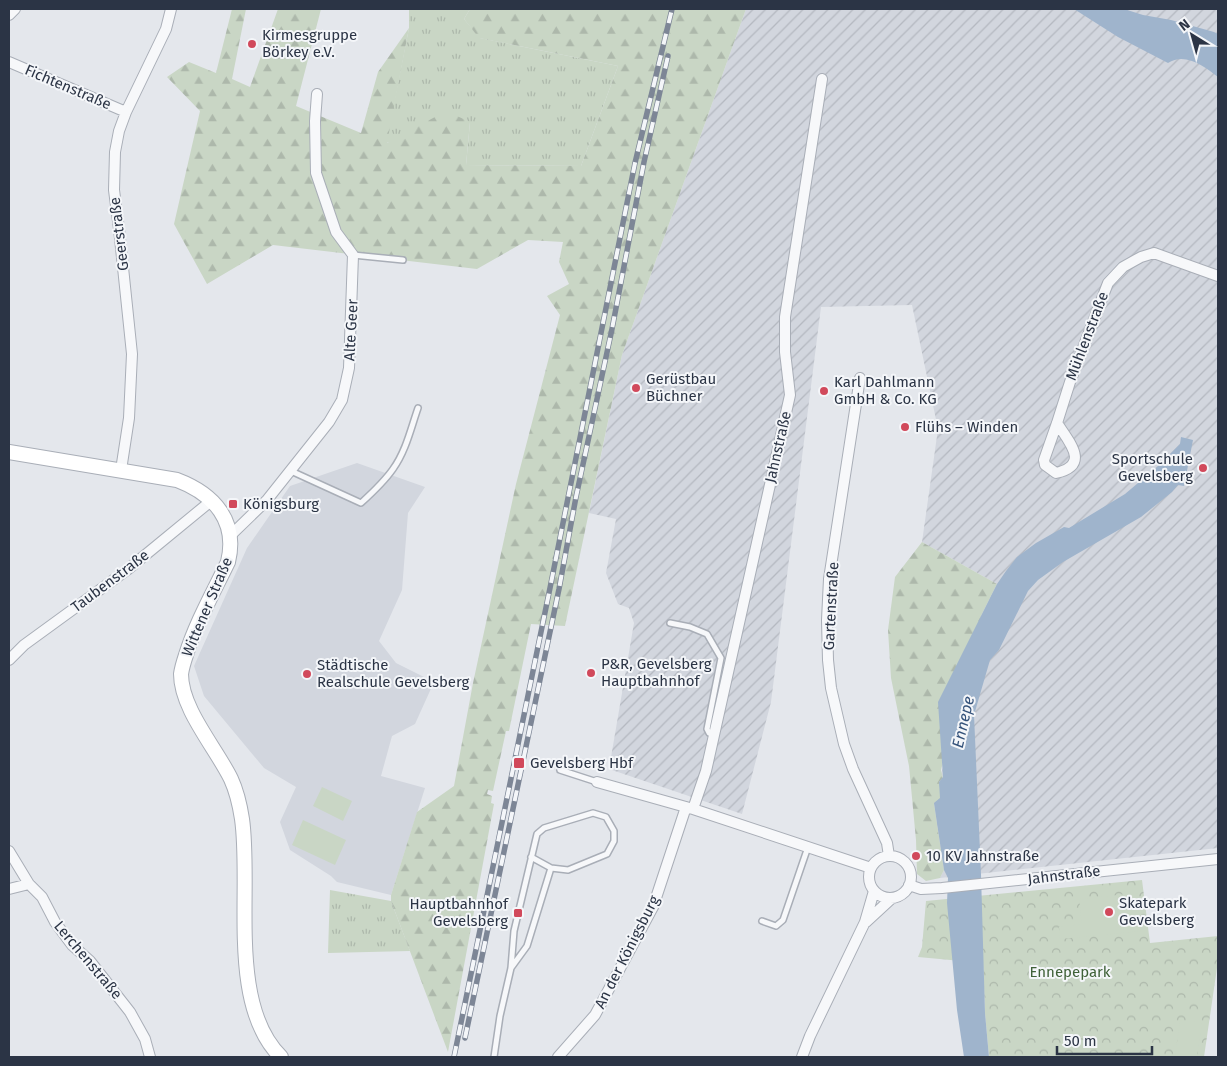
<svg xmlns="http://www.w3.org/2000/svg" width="1227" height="1066" viewBox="0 0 1227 1066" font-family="'Fira Sans',sans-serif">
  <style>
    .built { fill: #d2d6de }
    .industrial { fill: url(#industrial-furrows) }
    .grass { fill: url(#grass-tufts) }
    .forest { fill: url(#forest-firs) }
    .park { fill: url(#park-crowns) }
    .pitch { fill: #c9d6c5 }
    .water { fill: #9fb4cc }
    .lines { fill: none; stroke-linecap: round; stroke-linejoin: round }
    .lane-casing { stroke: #a9aeb7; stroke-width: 8 }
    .street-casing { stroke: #a9aeb7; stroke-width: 12 }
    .secondary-casing { stroke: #a9aeb7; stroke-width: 16 }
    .lane { stroke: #f7f8fa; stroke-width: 5 }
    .street { stroke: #f7f8fa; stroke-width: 10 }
    .secondary { stroke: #fff; stroke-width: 14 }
    .rail-casing { stroke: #7d8696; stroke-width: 5.5 }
    .rail { stroke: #f4f6f9; stroke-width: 4; stroke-dasharray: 11; stroke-linecap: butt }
    .poi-dot { fill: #d1495b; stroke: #f4f6f9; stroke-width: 2 }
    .labels { text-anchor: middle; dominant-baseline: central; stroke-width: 4; stroke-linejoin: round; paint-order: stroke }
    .poi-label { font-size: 15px; fill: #2b3445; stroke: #f4f6f9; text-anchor: start }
    .street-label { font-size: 15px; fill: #2b3445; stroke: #f4f6f9 }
    .park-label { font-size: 15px; fill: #3f6138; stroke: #f4f6f9 }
    .water-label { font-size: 16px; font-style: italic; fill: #34527a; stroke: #f4f6f9 }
  </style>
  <defs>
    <pattern id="industrial-furrows" width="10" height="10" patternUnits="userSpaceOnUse" patternTransform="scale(1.25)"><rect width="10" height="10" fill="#d2d6de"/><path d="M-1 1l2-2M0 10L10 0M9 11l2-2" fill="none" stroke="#b4b8c0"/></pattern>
    <pattern id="grass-tufts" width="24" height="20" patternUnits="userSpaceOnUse" patternTransform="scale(1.25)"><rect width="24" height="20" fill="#c9d6c5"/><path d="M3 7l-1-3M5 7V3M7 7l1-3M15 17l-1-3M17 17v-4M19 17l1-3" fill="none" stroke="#adb8ab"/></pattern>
    <pattern id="forest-firs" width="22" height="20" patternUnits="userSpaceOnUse" patternTransform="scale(1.25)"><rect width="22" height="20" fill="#c9d6c5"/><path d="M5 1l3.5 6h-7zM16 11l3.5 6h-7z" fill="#adb8ab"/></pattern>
    <pattern id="park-crowns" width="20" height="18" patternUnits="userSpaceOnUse" patternTransform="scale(1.25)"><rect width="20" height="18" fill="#c9d6c5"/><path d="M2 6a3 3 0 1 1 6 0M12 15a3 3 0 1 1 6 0" fill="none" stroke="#adb8ab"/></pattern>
  </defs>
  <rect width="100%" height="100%" fill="#e4e7ec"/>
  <path class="built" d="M357,463L425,487L408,513L402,590L379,641L396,663L434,682L415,724L392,736L381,776L425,788L391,895L337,882L331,876L290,850L280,822L296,787L264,768L204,696L194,666L247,548L290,486Z"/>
  <path class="industrial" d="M746,9H1218V848L940,878L944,870L934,803L981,616L997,584L922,542L938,429L912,305L821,307L771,702L742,814L609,769L634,623L629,608L618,604L606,573L616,519L589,513L622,355Z"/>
  <path class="grass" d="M409,9H470L464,19L480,38L618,66L581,166L466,165L470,122L386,143L409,28Z
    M330,890L391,901L410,951L328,953Z"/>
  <path class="forest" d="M232,9H246L232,79L250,87L278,9H321L296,106L361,133L378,72L409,28L387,143L446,111L470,122L466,165L581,166L618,66L479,38L464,19L470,9H746L622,355L565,626L531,624L509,731H506L493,791L488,790L487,794L492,796L491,803L494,804L448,1052L391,901V895L417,812L454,786L473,683L516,484L560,315L547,296L569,284L559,262L563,242L528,240L477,269L273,245L207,284L174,224L200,111L167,77L189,62L216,73Z
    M922,542L997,584L981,616L941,770L943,778L939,782L941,798L934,803L944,870L940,878L926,881L917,874L916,840L909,766L891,678L888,630L895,577Z"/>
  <path class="park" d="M1142,880L1150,943L1218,936V961L1204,1057H989L985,1013L983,963L918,957L922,947L926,901Z"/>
  <path class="pitch" d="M322,787L352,801L343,821L313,806Z
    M303,820L346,840L335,865L292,845Z
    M1137,893L1141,931L1060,939L1059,927L1082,924L1079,899Z
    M1180,1020L1202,1023L1197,1057H1175Z"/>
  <path class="water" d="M1074,9H1124L1143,15L1171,20L1214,32L1218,34V77C1204,66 1185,52 1168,63L1118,37Z
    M1181,437L1193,440L1184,486L1178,485L1172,492L1141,517L1063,562L1038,580L1028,591L999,650L990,660L974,715L981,874L985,1013L989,1057H964L957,1010L947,903L948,878L944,870L934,803L940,798L939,782L943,777L938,702L997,584L1006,571L1017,557L1036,543L1064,527L1069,528L1125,494L1157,467L1180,444Z"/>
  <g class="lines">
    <g class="lane-casing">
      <path id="lane" d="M353,255L403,260
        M291,471L361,503C372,493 384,482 393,469C406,451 411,428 418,408
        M670,623L690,627L707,634L721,658L707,729L709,733L714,734
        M560,770L597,782
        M762,921L776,926L783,920L808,847
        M511,968L527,946L551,868
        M494,1057L500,1016L511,968L514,931L537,834L544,828L593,813L606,817L614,831V841L607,854L568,870L551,868L531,857"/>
    </g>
    <g class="street-casing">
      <path id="street" d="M9,15L15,9
        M9,62L126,112
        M860,378L829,579L827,620L828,660L831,688L844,744L853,769L887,843L889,856
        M1057,423C1069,442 1091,465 1056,473L1045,465L1044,460L1057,423L1070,382L1108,283L1123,267L1141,257L1154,253L1218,276
        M121,470L129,418L132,354L119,229L114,190L115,152L119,131L126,112L166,29L171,9
        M231,535L267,500L329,422L342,400L349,368L353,255L336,232L316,173L315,121L317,94
        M9,660L24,645L127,570L211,501
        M597,782L693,809L871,868
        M693,809L706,771L790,395L785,352V317L822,79
        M9,851L29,884
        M869 877a21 21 0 1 1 42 0a21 21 0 1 1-42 0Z
        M909,885L921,889L942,888L1218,859
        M9,889L29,884L42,897L55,922L72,945L90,961L130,1012L145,1039L150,1057
        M866,922L892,898
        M558,1057L595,1015L653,907L686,807
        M802,1057L810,1036L865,922L874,891"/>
    </g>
    <g class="secondary-casing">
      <path id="secondary" d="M9,452L177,480C214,494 238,521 228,562C213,593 196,623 186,655C184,661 182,667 181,674C181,709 216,748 231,779C237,792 240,806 242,819C252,889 227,1004 281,1057"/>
    </g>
    <use href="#lane" class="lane"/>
    <use href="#street" class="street"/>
    <use href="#secondary" class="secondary"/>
    <g class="rail-casing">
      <path id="rail" d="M465,1038L559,589L576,497L612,329L644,162L668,56
        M454,1057L550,588L635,163L672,9"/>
    </g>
    <use href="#rail" class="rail"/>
  </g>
  <g class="poi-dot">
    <circle cx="252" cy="44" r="5"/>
    <circle cx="636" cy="388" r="5"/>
    <circle cx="824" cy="391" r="5"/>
    <circle cx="905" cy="427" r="5"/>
    <circle cx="1203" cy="468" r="5"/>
    <rect x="228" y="499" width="10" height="10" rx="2.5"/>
    <circle cx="591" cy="673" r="5"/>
    <circle cx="307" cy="674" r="5"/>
    <rect x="513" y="757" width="12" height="12" rx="2.5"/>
    <circle cx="916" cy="856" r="5"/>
    <circle cx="1109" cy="912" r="5"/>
    <rect x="513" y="908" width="10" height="10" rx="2.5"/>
  </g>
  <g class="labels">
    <g class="poi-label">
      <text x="262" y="35">Kirmesgruppe<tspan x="262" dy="17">Börkey e.V.</tspan></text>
      <text x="646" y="379">Gerüstbau<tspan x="646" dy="17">Büchner</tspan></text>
      <text x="834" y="382">Karl Dahlmann<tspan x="834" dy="17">GmbH &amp; Co. KG</tspan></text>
      <text x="915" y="427">Flühs – Winden</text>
      <text x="1193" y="459" text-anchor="end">Sportschule<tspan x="1193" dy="17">Gevelsberg</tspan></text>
      <text x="243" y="504">Königsburg</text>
      <text x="601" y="664">P&amp;R, Gevelsberg<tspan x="601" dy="17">Hauptbahnhof</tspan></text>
      <text x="317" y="665">Städtische<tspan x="317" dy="17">Realschule Gevelsberg</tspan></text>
      <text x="530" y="763">Gevelsberg Hbf</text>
      <text x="926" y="856">10 KV Jahnstraße</text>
      <text x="1119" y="903">Skatepark<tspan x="1119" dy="17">Gevelsberg</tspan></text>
      <text x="508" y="904" text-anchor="end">Hauptbahnhof<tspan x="508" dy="17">Gevelsberg</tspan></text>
    </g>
    <g class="street-label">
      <text transform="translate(68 87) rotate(23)">Fichtenstraße</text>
      <text transform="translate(119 234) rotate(-97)">Geerstraße</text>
      <text transform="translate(351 330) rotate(-87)">Alte Geer</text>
      <text transform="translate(1087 336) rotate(-69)">Mühlenstraße</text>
      <text transform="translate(778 447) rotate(-77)">Jahnstraße</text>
      <text transform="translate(110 581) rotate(-37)">Taubenstraße</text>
      <text transform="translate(831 606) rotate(-87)">Gartenstraße</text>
      <text transform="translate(207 607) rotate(-67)">Wittener Straße</text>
      <text transform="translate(1064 875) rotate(-7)">Jahnstraße</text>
      <text transform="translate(627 952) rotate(-63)">An der Königsburg</text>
      <text transform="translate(88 960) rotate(50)">Lerchenstraße</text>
    </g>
    <g class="park-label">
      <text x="1070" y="972">Ennepepark</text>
    </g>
    <g class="water-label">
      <text transform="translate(963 722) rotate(-77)">Ennepe</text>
    </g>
  </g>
  <rect width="1227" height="1066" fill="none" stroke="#2b3445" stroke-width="20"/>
  <g transform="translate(1192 35) rotate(323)" stroke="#f4f6f9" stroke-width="4" paint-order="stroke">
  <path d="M0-4L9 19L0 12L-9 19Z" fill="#2b3445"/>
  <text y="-8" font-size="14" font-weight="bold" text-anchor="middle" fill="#2b3445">N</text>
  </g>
  <path d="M1057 1046v8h95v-8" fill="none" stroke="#2b3445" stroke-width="2.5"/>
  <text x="1064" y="1046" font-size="15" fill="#2b3445" stroke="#f4f6f9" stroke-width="4" paint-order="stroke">50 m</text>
</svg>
